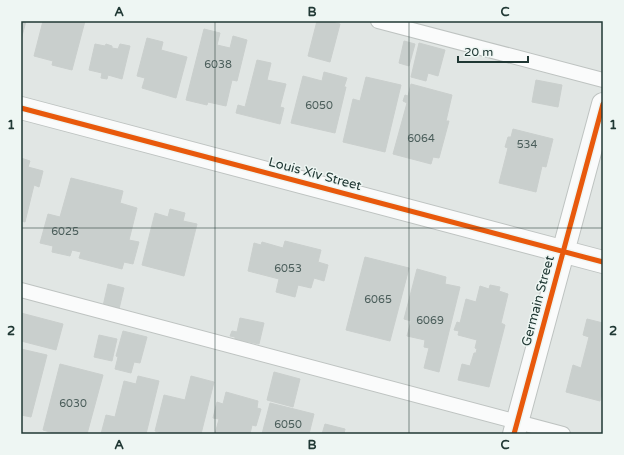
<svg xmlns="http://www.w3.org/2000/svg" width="624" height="455" viewBox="0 0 624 455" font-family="'Varela Round',sans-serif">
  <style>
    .building { fill: #c9cfcd; stroke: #cacfcd }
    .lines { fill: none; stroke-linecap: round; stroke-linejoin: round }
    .service-casing { stroke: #bec3c1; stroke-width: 16 }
    .minor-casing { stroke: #bec3c1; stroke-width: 24 }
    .service { stroke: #fafbfb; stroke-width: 14 }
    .minor { stroke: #fafbfb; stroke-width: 22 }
    .cycleway-casing { stroke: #eef6f3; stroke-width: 8 }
    .cycleway { stroke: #e8590c; stroke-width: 5 }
    .grid { fill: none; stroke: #203834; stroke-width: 1; stroke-opacity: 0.55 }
    .labels { text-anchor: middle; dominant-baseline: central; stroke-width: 3; stroke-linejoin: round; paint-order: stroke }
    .number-label { font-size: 11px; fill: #4b5e5b }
    .street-label { font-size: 13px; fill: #203834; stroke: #eef6f3 }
    .neatline { fill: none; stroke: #203834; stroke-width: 1.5 }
    .grid-label { font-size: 13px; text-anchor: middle; font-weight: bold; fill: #203834 }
  </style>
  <rect width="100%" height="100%" fill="#e1e6e4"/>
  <path class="building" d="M21,21H26L21,40Z
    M43,21H85L72,70L52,65L53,61L34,56Z
    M317,21H328L340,24L330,62L308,56Z
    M204,29L220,33L217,45L230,48L233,36L247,40L237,81L232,80L226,106L208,102L207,105L186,100Z
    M147,38L163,42L161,50L187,57L176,98L142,88L145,78L137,76Z
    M404,41L415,44L409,66L399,63Z
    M419,43L445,50L438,76L428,73L426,81L411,77Z
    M95,44L105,46L106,44L112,46V48L118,49L120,44L130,46L122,79L108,75L107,79L101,78L102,73L89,70Z
    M257,60L271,63L267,80L286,84L280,107L284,108L280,124L236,113L238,105L245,107Z
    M324,72L347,78L344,87H346L335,133L291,123L303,76L322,81Z
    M366,77L401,85L385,152L343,142L353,99L360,101Z
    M536,80L562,85L558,107L532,102Z
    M411,84L452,95L446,121H449L439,158L433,157L431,164L393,154L407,103L403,101L405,95L408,96Z
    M513,129L553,139L546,167L542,166L536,192L499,183L508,148L505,147L508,137H511Z
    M21,158L30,161L28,167L43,171L39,187L34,185L25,222L21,221Z
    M71,178L123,191L120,203L137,208L129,240L139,242L133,264L124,262L122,269L79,258L81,252L72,250L70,256L52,252L53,246L40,243L48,214L60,217Z
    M170,209L185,213L183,221L197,224L184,276L142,265L155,213L168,217Z
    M285,241L321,250L318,262L328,265L324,281L314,278L311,288L298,285L295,297L276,292L279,279L248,271L254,243L261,245L262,242L283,248Z
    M365,257L409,268L390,341L346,330Z
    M417,269L446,277L445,284L460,287L439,372L424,368L429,348L424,347L425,340L407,336L411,321L404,319Z
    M108,284L124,288L119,309L103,306Z
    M490,285L500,287L499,291L508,294L501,323L505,325L489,387L458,380L462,364L470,366L474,353H476L477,349L475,348L477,340L458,335L459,331L454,330L457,322L460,323L466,299L476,302L480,286L489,289Z
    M21,313L63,324L56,350L21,341Z
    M240,318L264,323L259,344L235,339V337L230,336L232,331L237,332Z
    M587,319L603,323V390L600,401L566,392L573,365L581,368L589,337L583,335Z
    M123,331L147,337L140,363L134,362L131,373L115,369L118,357L116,356Z
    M99,335L117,339L112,361L94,357Z
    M21,349L47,355L31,417L21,415Z
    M60,364L103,375L87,434H57L43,430Z
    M274,372L300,379L293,407L267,400Z
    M138,376L159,381L146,434H101L106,415L115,417L124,381L136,384Z
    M191,376L214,382L201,434H159V432L155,431L164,395L185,400Z
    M226,392L258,401L257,408L261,409L256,426L252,425L250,434H215L219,419L213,418L217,402L223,404Z
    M270,403L314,414L309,434H262Z
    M325,424L345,429L344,434H322Z"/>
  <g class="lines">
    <g class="service-casing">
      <path id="service" d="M378,21L603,80
        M21,290L563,434"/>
    </g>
    <g class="minor-casing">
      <path id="minor" d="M21,108L603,262
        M514,434L603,104"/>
    </g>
    <use href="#service" class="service"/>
    <use href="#minor" class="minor"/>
    <g class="cycleway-casing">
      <path id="cycleway" d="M21,108L603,262
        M514,434L603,104"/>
    </g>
    <use href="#cycleway" class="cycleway"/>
  </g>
  <path class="grid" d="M215,21V434M409,21V434M21,228H603"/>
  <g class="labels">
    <g class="number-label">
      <text x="218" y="64">6038</text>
      <text x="319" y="105">6050</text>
      <text x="421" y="138">6064</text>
      <text x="527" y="144">534</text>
      <text x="65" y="231">6025</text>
      <text x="288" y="268">6053</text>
      <text x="378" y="299">6065</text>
      <text x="430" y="320">6069</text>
      <text x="73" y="403">6030</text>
      <text x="288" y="424">6050</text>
    </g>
    <g class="street-label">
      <text transform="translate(315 174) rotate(15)">Louis Xiv Street</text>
      <text transform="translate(538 301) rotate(-75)">Germain Street</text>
    </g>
  </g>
  <rect width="624" height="455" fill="none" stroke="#eef6f3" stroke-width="44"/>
  <path d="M458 56v6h70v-6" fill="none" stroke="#203834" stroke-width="2"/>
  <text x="464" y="56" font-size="12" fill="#203834" stroke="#eef6f3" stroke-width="3" paint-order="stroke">20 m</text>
  <rect x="22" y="22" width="580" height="411" class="neatline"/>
  <g class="grid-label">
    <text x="119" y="16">A</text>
    <text x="312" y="16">B</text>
    <text x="505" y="16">C</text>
    <text x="11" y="129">1</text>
    <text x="613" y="129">1</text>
    <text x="11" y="335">2</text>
    <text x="613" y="335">2</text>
    <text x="119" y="449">A</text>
    <text x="312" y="449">B</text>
    <text x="505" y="449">C</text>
  </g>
</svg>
